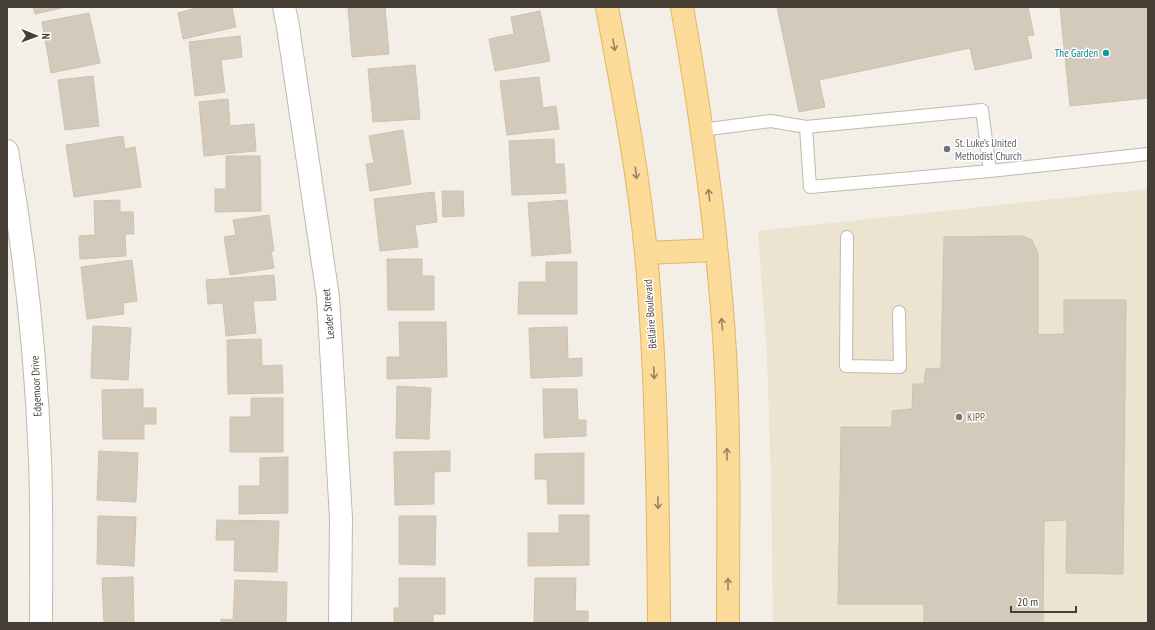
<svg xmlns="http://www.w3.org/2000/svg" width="1155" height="630" viewBox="0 0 1155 630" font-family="'PT Sans Narrow',sans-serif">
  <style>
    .education { fill: #ece3d1 }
    .building { fill: #d4cabc; stroke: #cfc1b0 }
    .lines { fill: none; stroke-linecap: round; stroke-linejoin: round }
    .lane-casing { stroke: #c1b9ac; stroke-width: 14 }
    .street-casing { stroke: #c1b9ac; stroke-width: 24 }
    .primary-casing { stroke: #e1b666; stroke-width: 24 }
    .lane { stroke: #fff; stroke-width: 12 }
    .street { stroke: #fff; stroke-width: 22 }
    .primary { stroke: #fcda97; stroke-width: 22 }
    .oneway { stroke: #988562 }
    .culture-dot { fill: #0f9aa8; stroke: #fff; stroke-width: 1.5 }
    .worship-dot { fill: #6b7280; stroke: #fff; stroke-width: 1.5 }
    .education-dot { fill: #8d6e63; stroke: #fff; stroke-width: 1.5 }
    .labels { text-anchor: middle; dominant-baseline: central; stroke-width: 3; stroke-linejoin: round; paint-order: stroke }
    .culture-label { font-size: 11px; fill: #0d838f; stroke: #fff; text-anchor: end }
    .worship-label { font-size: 11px; fill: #5b616d; stroke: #fff; text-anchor: start }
    .street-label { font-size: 11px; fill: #463f36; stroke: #fff }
    .education-label { font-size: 11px; fill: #785e54; stroke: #fff; text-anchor: start }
  </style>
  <rect width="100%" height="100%" fill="#f3efe7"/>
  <path class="education" d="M1148,189V623H773L771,478L767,356L758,231Z"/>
  <path class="building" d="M33,7H66L35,14Z
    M200,7H232L236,27L183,39L178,13Z
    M385,7L389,54L352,57L348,8Z
    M777,7H1028L1034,35L1027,36L1032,58L975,70L970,48L819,80L825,107L799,112Z
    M1060,7H1148V98L1070,106Z
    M540,11L550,61L495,71L489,39L514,34L511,17Z
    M89,13L100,63L51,73L42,22Z
    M240,36L242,57L221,60L225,92L195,96L189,42Z
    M415,65L420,119L373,122L368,69Z
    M93,76L99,126L65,130L58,80Z
    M539,77L543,108L556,106L559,129L507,135L500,81Z
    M228,99L230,126L254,124L256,151L204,156L199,102Z
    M403,130L411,184L370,191L366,164L374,163L369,136Z
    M123,136L125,149L135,147L141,187L74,197L66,145Z
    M554,139L555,164H564L566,193L512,195L509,141Z
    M226,156H260L261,211L215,212V189H226Z
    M442,191H463L464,216L443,217Z
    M434,192L437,222L415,225L418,247L380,251L374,199Z
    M120,200V212H133L134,234H125L126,256L80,259L79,236L95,235L94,201Z
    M567,200L571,253L532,256L528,203Z
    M269,215L274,251H271L274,268L230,275L224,237L236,235L233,220Z
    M1023,236L1032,240L1038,254V335L1064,334V300H1126L1123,574L1066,573L1067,520L1044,521L1043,623H924V604H838L841,427H892V411L912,409L913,384H924L926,369L941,368L944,237Z
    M387,259H422V276H434V310H388Z
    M132,260L137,301L123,303L124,314L87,319L81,267Z
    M546,262H577V314H518L519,282H546Z
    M274,275L276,300L253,301L256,333L226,336L223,303L208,304L206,280Z
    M399,322H446L447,377L387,379V357H400Z
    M93,326L131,328L128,380L91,378Z
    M567,327L568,359L582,358V376L531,378L529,328Z
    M261,339L262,366L282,365L283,393L228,394L227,340Z
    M397,386L431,388L429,439L396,438Z
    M143,389V408H156V424H144V439H103L102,390Z
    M543,389H577L578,420H586V436L544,438Z
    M251,398H283V452H230V417H251Z
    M99,451L138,453L136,502L97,500Z
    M450,451V471L434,472V504L395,505L394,452Z
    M584,453V504H548L547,479H535V454Z
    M288,457V513L239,514V486H260V458Z
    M559,515H589V565L528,566V533H559Z
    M98,516L136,517L134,566L97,564Z
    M399,516H436L435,565L399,564Z
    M217,520L279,521L277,572L234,571L235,540H216Z
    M133,577L134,623H104L102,578Z
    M399,578H445V614H433V623H394V608H399Z
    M535,578H576L575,611H588V623H534Z
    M235,580L287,582L286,623H221V619L233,620Z"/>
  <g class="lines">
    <g class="lane-casing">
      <path id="lane" d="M806,127L810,187L990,171
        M701,130L771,121L806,127L982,110L990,171L1148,154
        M847,237L846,366L900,367L899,312"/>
    </g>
    <g class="street-casing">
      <path id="street" d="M284,7L288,27L328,297L341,518L340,623
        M7,151C25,253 36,356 40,459C42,513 41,568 41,623"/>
    </g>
    <g class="primary-casing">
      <path id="primary" d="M607,7C622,89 638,170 646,253C657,376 658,500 659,623
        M682,7C702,121 718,237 725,352C730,442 728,533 728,623
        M646,253L716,250"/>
    </g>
    <use href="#lane" class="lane"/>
    <use href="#street" class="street"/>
    <use href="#primary" class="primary"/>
  </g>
  <defs><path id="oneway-shaft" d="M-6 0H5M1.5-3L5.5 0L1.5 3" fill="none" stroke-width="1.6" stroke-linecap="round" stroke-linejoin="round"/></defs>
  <g class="oneway">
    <use href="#oneway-shaft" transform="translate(614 45) rotate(80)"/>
    <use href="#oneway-shaft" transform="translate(636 173) rotate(83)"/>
    <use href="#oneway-shaft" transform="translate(709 195) rotate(-97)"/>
    <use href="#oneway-shaft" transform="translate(722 324) rotate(-95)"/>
    <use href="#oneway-shaft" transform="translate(654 373) rotate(87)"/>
    <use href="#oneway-shaft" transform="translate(727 454) rotate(-91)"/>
    <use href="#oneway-shaft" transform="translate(658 503) rotate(89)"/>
    <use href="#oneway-shaft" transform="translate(728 584) rotate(-90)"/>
  </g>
  <circle class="culture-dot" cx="1106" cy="53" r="4"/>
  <circle class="worship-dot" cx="947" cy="149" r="4"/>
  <circle class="education-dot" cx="959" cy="417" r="4"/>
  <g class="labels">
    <g class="culture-label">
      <text x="1098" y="53">The Garden</text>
    </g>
    <g class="worship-label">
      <text x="955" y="143">St. Luke’s United<tspan x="955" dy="13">Methodist Church</tspan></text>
    </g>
    <g class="street-label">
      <text transform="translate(328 314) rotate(-95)">Leader Street</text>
      <text transform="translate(650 314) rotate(-94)">Bellaire Boulevard</text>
      <text transform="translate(36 386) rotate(-93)">Edgemoor Drive</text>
    </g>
    <g class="education-label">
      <text x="967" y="417">KIPP</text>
    </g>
  </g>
  <rect width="1155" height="630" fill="none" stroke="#463f36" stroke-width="16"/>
  <g transform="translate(36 36) rotate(91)" stroke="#ffffff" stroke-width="3" paint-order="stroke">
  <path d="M0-3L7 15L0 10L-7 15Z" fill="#463f36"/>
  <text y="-6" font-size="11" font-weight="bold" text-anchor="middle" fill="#463f36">N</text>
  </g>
  <path d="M1011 606v6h65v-6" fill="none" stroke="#463f36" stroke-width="2"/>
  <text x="1017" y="606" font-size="12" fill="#463f36" stroke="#ffffff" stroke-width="3" paint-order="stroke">20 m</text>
</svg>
